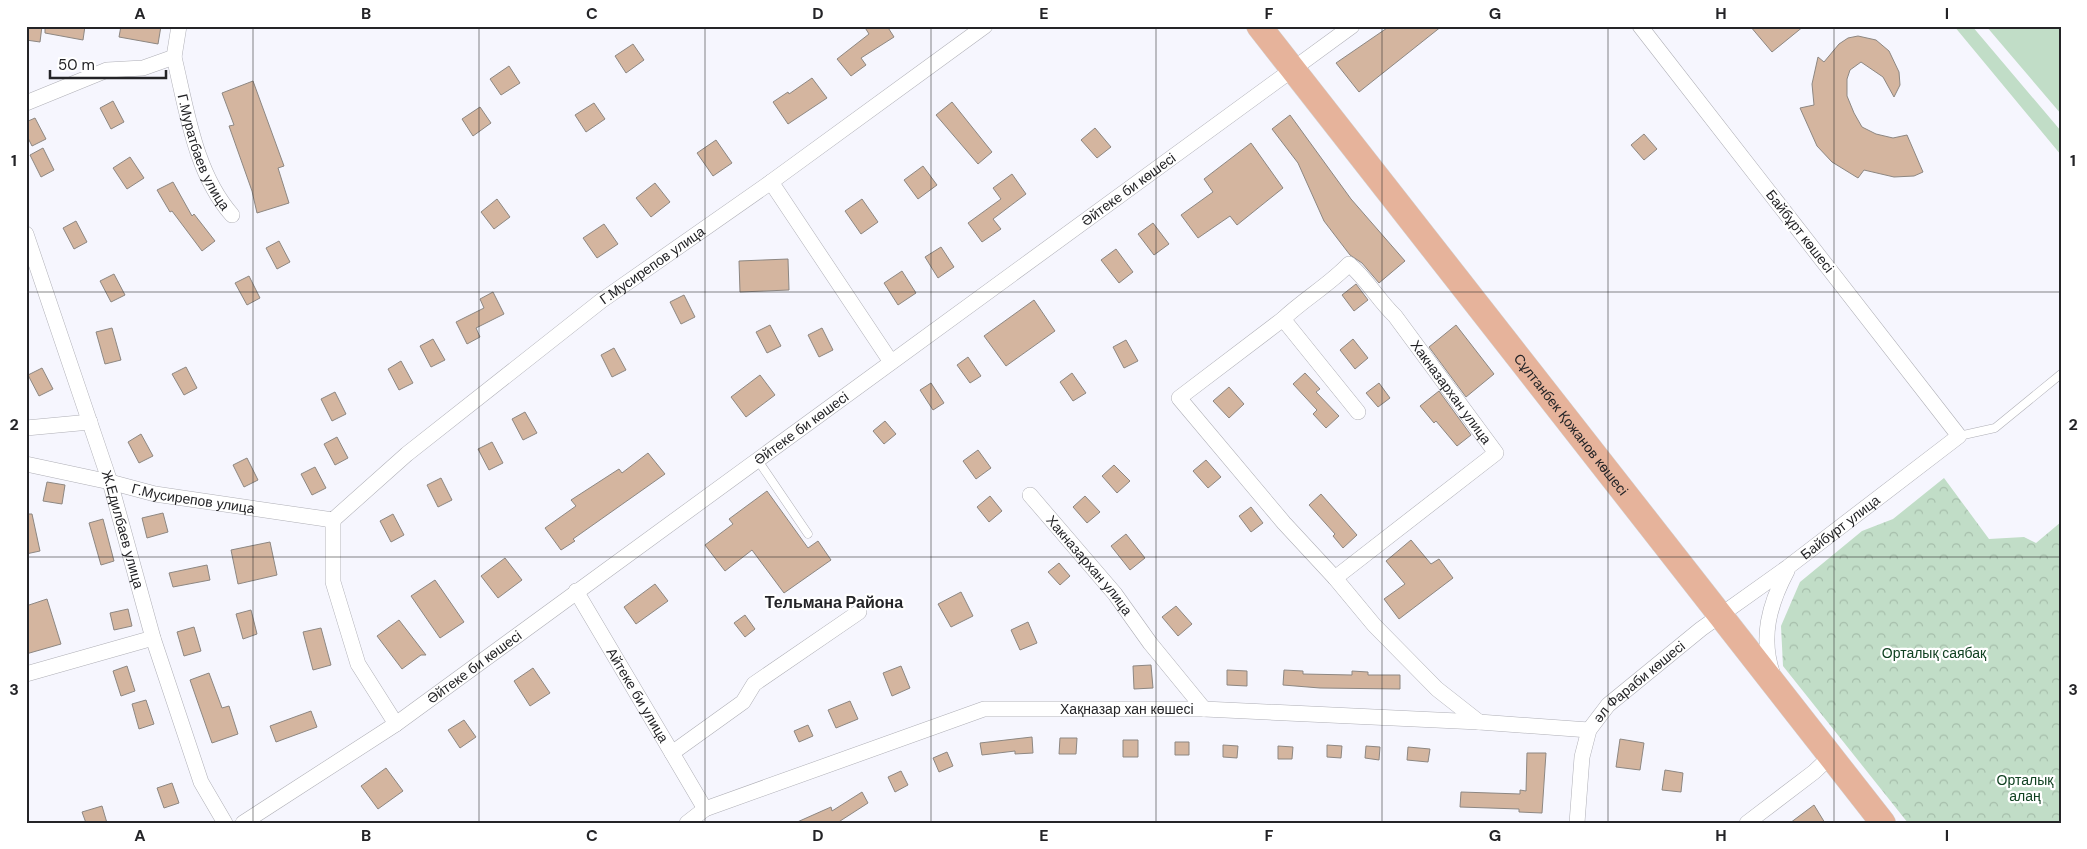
<svg xmlns="http://www.w3.org/2000/svg" width="2087" height="849" viewBox="0 0 2087 849" font-family="'DM Sans',sans-serif">
  <style>
    .grass { fill: #c1ddc7 }
    .park { fill: url(#park-crowns) }
    .building { fill: #d4b59f; stroke: #8d8782 }
    .lines { fill: none; stroke-linecap: round; stroke-linejoin: round }
    .lane-casing { stroke: #afafb6; stroke-width: 9 }
    .street-casing { stroke: #afafb6; stroke-width: 16 }
    .primary-casing { stroke: #d3d3d4; stroke-width: 26 }
    .lane { stroke: #fff; stroke-width: 8 }
    .street { stroke: #fff; stroke-width: 15 }
    .primary { stroke: #e6b39b; stroke-width: 25 }
    .grid { fill: none; stroke: #242427; stroke-width: 1; stroke-opacity: 0.55 }
    .labels { text-anchor: middle; dominant-baseline: central; stroke-width: 4.5; stroke-linejoin: round; paint-order: stroke }
    .street-label { font-size: 14px; fill: #242427; stroke: #fff }
    .park-label { font-size: 14px; fill: #104121; stroke: #fff }
    .quarter-label { font-size: 16px; font-weight: bold; fill: #242427; stroke: #fff }
    .neatline { fill: none; stroke: #242427; stroke-width: 2 }
    .grid-label { font-size: 16px; text-anchor: middle; font-weight: bold; fill: #242427 }
  </style>
  <defs>
    <pattern id="park-crowns" width="20" height="18" patternUnits="userSpaceOnUse" patternTransform="scale(1.25)"><rect width="20" height="18" fill="#c1ddc7"/><path d="M2 6a3 3 0 1 1 6 0M12 15a3 3 0 1 1 6 0" fill="none" stroke="#a6beab"/></pattern>
  </defs>
  <rect width="100%" height="100%" fill="#f6f6fe"/>
  <path class="grass" d="M1954,26H1972L2061,131V155Z
    M1986,26H2061V114Z"/>
  <path class="park" d="M1944,478L1989,539L2024,537L2036,543L2061,522V823H1908L1783,666L1781,626L1800,582L1862,531L1893,519Z"/>
  <path class="building" d="M26,26H42L40,42L26,40Z
    M45,26H85L83,40L45,33Z
    M121,26H161L158,44L119,37Z
    M864,26H887L894,37L861,58L866,65L851,76L837,59L869,34Z
    M1390,26H1442L1359,92L1336,63Z
    M1750,26H1804L1772,52Z
    M1858,36L1876,40L1889,51L1899,72L1900,85L1894,97L1883,77L1861,62L1850,70L1847,79V96L1854,113L1862,127L1876,134L1893,138L1907,135L1923,172L1914,176L1894,177L1864,170L1858,178L1832,162L1817,146L1800,108L1814,105L1812,84L1818,57L1824,62L1839,44L1848,38Z
    M633,44L644,60L626,73L615,56Z
    M509,66L520,83L501,95L490,79Z
    M812,78L827,98L788,124L773,102L788,92L789,94Z
    M253,81L284,166L278,168L289,203L257,213L252,191L229,126L234,125L222,93Z
    M113,101L124,122L111,129L100,108Z
    M952,102L992,152L978,164L936,115Z
    M594,103L605,119L586,132L575,115Z
    M480,107L491,123L473,136L462,119Z
    M1290,115L1351,199L1405,261L1379,283L1362,263L1350,255L1324,221L1298,163L1272,129Z
    M35,118L46,139L32,146L26,134V122Z
    M1095,128L1111,147L1097,158L1081,140Z
    M1644,134L1657,149L1644,160L1631,145Z
    M716,140L732,163L713,176L697,153Z
    M1251,143L1283,188L1237,225L1230,216L1198,238L1181,215L1213,192L1204,179Z
    M43,148L54,170L41,177L30,155Z
    M130,157L144,178L127,189L113,168Z
    M923,166L937,185L918,199L904,180Z
    M1012,174L1026,194L993,219L1001,229L982,242L968,223L1001,199L993,188Z
    M173,182L192,216L194,214L215,241L202,251L172,211L170,212L157,190Z
    M655,183L670,202L651,217L636,198Z
    M497,199L510,217L494,229L481,212Z
    M862,199L878,222L861,234L845,211Z
    M76,221L87,242L74,249L63,228Z
    M1153,223L1169,244L1154,255L1138,234Z
    M604,224L618,244L597,258L583,238Z
    M279,241L290,262L277,269L266,248Z
    M941,247L954,267L938,278L925,257Z
    M1116,249L1133,272L1119,283L1101,260Z
    M788,259L789,290L740,292L739,261Z
    M902,271L916,293L898,305L884,283Z
    M114,274L125,295L111,302L100,281Z
    M249,276L260,298L247,305L235,283Z
    M1356,284L1368,300L1354,311L1342,295Z
    M493,292L504,314L476,328L480,337L467,344L456,322L484,308L480,299Z
    M684,295L695,317L681,324L670,302Z
    M1034,300L1055,331L1006,366L984,336Z
    M770,325L781,346L767,353L756,332Z
    M1456,325L1494,374L1466,397L1429,347Z
    M112,328L121,360L105,364L96,332Z
    M822,328L833,350L819,357L808,335Z
    M433,339L445,360L431,367L420,346Z
    M1353,339L1368,358L1355,369L1340,350Z
    M1126,340L1138,361L1124,368L1113,347Z
    M614,348L626,370L612,377L601,355Z
    M968,357L981,376L970,383L957,365Z
    M401,361L413,383L399,390L388,369Z
    M186,367L197,388L184,395L172,374Z
    M42,368L53,389L39,396L28,375Z
    M1072,373L1086,393L1073,401L1060,382Z
    M1305,373L1320,389L1316,392L1339,416L1326,428L1313,414L1317,410L1293,384Z
    M760,375L775,395L746,417L731,397Z
    M931,383L944,403L933,410L920,390Z
    M1379,383L1390,398L1378,407L1366,393Z
    M1229,387L1244,404L1229,418L1213,401Z
    M1439,391L1471,435L1457,446L1436,421L1434,423L1420,406Z
    M335,392L346,414L332,421L321,399Z
    M525,412L537,433L523,440L512,419Z
    M885,421L896,434L884,444L873,431Z
    M141,434L153,456L139,463L128,442Z
    M337,437L348,458L335,465L324,444Z
    M492,442L503,463L489,470L478,449Z
    M978,450L991,468L976,479L963,461Z
    M648,453L665,474L573,539L575,541L561,550L545,528L576,506L571,500L619,469L622,473Z
    M247,458L258,480L244,487L233,465Z
    M1206,460L1221,477L1208,488L1193,471Z
    M1114,465L1130,481L1117,493L1102,476Z
    M315,467L326,488L312,495L301,474Z
    M441,478L452,500L438,507L427,485Z
    M47,482L65,485L62,504L43,501Z
    M767,491L808,548L818,541L831,560L784,593L752,550L725,571L705,545L733,524L729,519Z
    M1321,494L1357,535L1343,548L1333,536L1335,534L1309,505Z
    M990,496L1002,511L989,522L977,507Z
    M1085,496L1100,512L1087,523L1073,507Z
    M1251,507L1263,523L1251,532L1239,516Z
    M163,513L168,532L147,538L142,518Z
    M26,514H32L40,551L26,554Z
    M393,514L404,535L391,542L380,521Z
    M103,519L114,561L101,565L89,523Z
    M1126,534L1145,558L1130,570L1111,546Z
    M1411,540L1431,564L1439,559L1453,578L1399,619L1384,599L1405,584L1386,561Z
    M270,542L277,575L238,584L231,550Z
    M505,558L522,580L498,598L481,576Z
    M1059,563L1070,576L1060,585L1048,572Z
    M207,565L210,580L173,587L169,573Z
    M435,580L464,622L440,638L411,596Z
    M655,584L668,601L636,624L624,607Z
    M961,592L973,616L951,627L938,604Z
    M47,599L61,644L26,654V606Z
    M1176,606L1192,624L1178,636L1162,617Z
    M128,609L132,626L114,630L110,613Z
    M251,610L257,634L243,639L236,614Z
    M745,615L755,629L745,637L734,623Z
    M399,620L426,655H421L402,669L377,636Z
    M1028,622L1037,643L1020,650L1011,630Z
    M194,627L201,651L184,656L177,632Z
    M321,628L331,665L313,670L303,632Z
    M1151,665L1153,688L1134,689L1133,666Z
    M127,666L135,691L121,696L113,671Z
    M901,666L910,688L892,696L883,673Z
    M533,668L550,693L530,706L514,681Z
    M1227,670L1247,671V686L1227,685Z
    M1284,670L1303,671V674L1352,675V671L1368,672V675H1400V689L1320,688L1283,685Z
    M209,673L222,708L229,706L238,734L212,743L190,680Z
    M146,700L154,724L139,729L132,704Z
    M850,701L858,719L836,728L828,710Z
    M311,711L317,727L276,742L270,726Z
    M464,720L476,737L460,748L448,730Z
    M808,725L813,736L799,742L794,731Z
    M1032,737L1033,753L1015,754V751L982,755L980,743Z
    M1060,738H1077L1076,754H1059Z
    M1620,739L1644,743L1640,770L1616,767Z
    M1123,740H1138V757H1123Z
    M1175,742H1189V755H1175Z
    M1223,745L1238,746L1237,758L1223,757Z
    M1327,745L1342,746L1341,758L1327,757Z
    M1278,746L1293,747L1292,759H1278Z
    M1366,746L1380,747L1379,760L1365,758Z
    M1408,747L1430,749L1428,762L1407,760Z
    M947,752L953,766L939,772L933,758Z
    M1527,753H1546L1542,813L1519,812V809L1460,807L1461,792L1520,794V790L1526,791Z
    M386,768L403,791L378,809L361,786Z
    M1665,770L1683,773L1681,792L1662,790Z
    M901,771L908,785L895,792L888,777Z
    M172,783L179,803L164,808L157,788Z
    M862,792L868,803L837,823H795L831,807L832,811Z
    M1814,805L1825,823H1790Z
    M102,806L107,823H86L82,812Z"/>
  <g class="lines">
    <g class="lane-casing">
      <path id="lane" d="M1959,436L1995,428L2061,374
        M757,459L808,534"/>
    </g>
    <g class="street-casing">
      <g id="street">
        <path id="s1" d="M174,57C187,111 195,173 232,215"/>
        <path d="M26,103L107,70L143,68L174,57L179,26"/>
        <path d="M771,182L891,362"/>
        <path id="s2" d="M26,234L110,482L153,638L201,782L225,823"/>
        <path id="s3" d="M1283,319C1304,299 1329,285 1349,264C1367,279 1378,300 1395,316L1496,453L1335,578"/>
        <path d="M1358,412L1283,319L1179,398L1284,523L1335,578L1374,625L1437,689L1479,722"/>
        <path d="M26,428L90,422"/>
        <path id="s4" d="M26,464L110,482L155,494L333,520L407,454L601,301L771,182L985,26"/>
        <path id="s5" d="M1030,495L1115,594L1150,643L1204,709"/>
        <path d="M333,520V582L358,664L396,724"/>
        <path id="s6" d="M576,591L672,753L743,702L754,684L859,612"/>
        <path d="M26,674L153,638"/>
        <path d="M1773,675C1760,638 1769,605 1787,571"/>
        <path d="M672,753L705,809"/>
        <path id="s7" d="M243,823L396,724L1352,26"/>
        <path id="s8" d="M687,823L705,809L984,709H1204L1479,722L1589,730"/>
        <path id="s9" d="M1577,823L1582,757L1589,730L1608,705L1701,629L1788,567L1959,436L1640,26"/>
        <path d="M1747,823L1814,772L1830,757"/>
      </g>
    </g>
    <g class="primary-casing">
      <g id="primary">
        <path id="s10" d="M1259,26L1883,823"/>
      </g>
    </g>
    <use href="#lane" class="lane"/>
    <use href="#street" class="street"/>
    <use href="#primary" class="primary"/>
  </g>
  <path class="grid" d="M253,26V823M479,26V823M705,26V823M931,26V823M1156,26V823M1382,26V823M1608,26V823M1834,26V823M26,292H2061M26,557H2061"/>
  <g class="labels">
    <g class="street-label">
      <text stroke="none"><textPath href="#s1" startOffset="100">Г.Муратбаев улица</textPath></text>
      <text stroke="none"><textPath href="#s7" startOffset="1089">Әйтеке би көшесі</textPath></text>
      <text transform="translate(1800 231) rotate(52)">Байбұрт көшесі</text>
      <text stroke="none"><textPath href="#s4" startOffset="721">Г.Мусирепов улица</textPath></text>
      <text stroke="none"><textPath href="#s3" startOffset="250">Хакназархан улица</textPath></text>
      <text stroke="none"><textPath href="#s10" startOffset="506">Сұлтанбек Қожанов көшесі</textPath></text>
      <text stroke="none"><textPath href="#s7" startOffset="684">Әйтеке би көшесі</textPath></text>
      <text stroke="none"><textPath href="#s4" startOffset="171">Г.Мусирепов улица</textPath></text>
      <text stroke="none"><textPath href="#s9" startOffset="418">Байбурт улица</textPath></text>
      <text stroke="none"><textPath href="#s2" startOffset="311">Ж.Едилбаев улица</textPath></text>
      <text stroke="none"><textPath href="#s5" startOffset="92">Хакназархан улица</textPath></text>
      <text stroke="none"><textPath href="#s7" startOffset="279">Әйтеке би көшесі</textPath></text>
      <text stroke="none"><textPath href="#s9" startOffset="164">әл Фараби көшесі</textPath></text>
      <text stroke="none"><textPath href="#s6" startOffset="121">Айтеке би улица</textPath></text>
      <text stroke="none"><textPath href="#s8" startOffset="462">Хақназар хан көшесі</textPath></text>
    </g>
    <g class="park-label">
      <text x="1934" y="653">Орталық саябақ</text>
      <text x="2025" y="780">Орталық<tspan x="2025" dy="16">алаң</tspan></text>
    </g>
    <g class="quarter-label">
      <text x="834" y="602">Тельмана Района</text>
    </g>
  </g>
  <rect width="2087" height="849" fill="none" stroke="#ffffff" stroke-width="55"/>
  <path d="M50 70v8h116v-8" fill="none" stroke="#242427" stroke-width="2.5"/>
  <text x="58" y="70" font-size="15" fill="#242427" stroke="#ffffff" stroke-width="4" paint-order="stroke">50 m</text>
  <rect x="28" y="28" width="2032" height="794" class="neatline"/>
  <g class="grid-label">
    <text x="140" y="19">A</text>
    <text x="366" y="19">B</text>
    <text x="592" y="19">C</text>
    <text x="818" y="19">D</text>
    <text x="1044" y="19">E</text>
    <text x="1269" y="19">F</text>
    <text x="1495" y="19">G</text>
    <text x="1721" y="19">H</text>
    <text x="1947" y="19">I</text>
    <text x="14" y="166">1</text>
    <text x="2073" y="166">1</text>
    <text x="14" y="430">2</text>
    <text x="2073" y="430">2</text>
    <text x="14" y="695">3</text>
    <text x="2073" y="695">3</text>
    <text x="140" y="841">A</text>
    <text x="366" y="841">B</text>
    <text x="592" y="841">C</text>
    <text x="818" y="841">D</text>
    <text x="1044" y="841">E</text>
    <text x="1269" y="841">F</text>
    <text x="1495" y="841">G</text>
    <text x="1721" y="841">H</text>
    <text x="1947" y="841">I</text>
  </g>
</svg>
